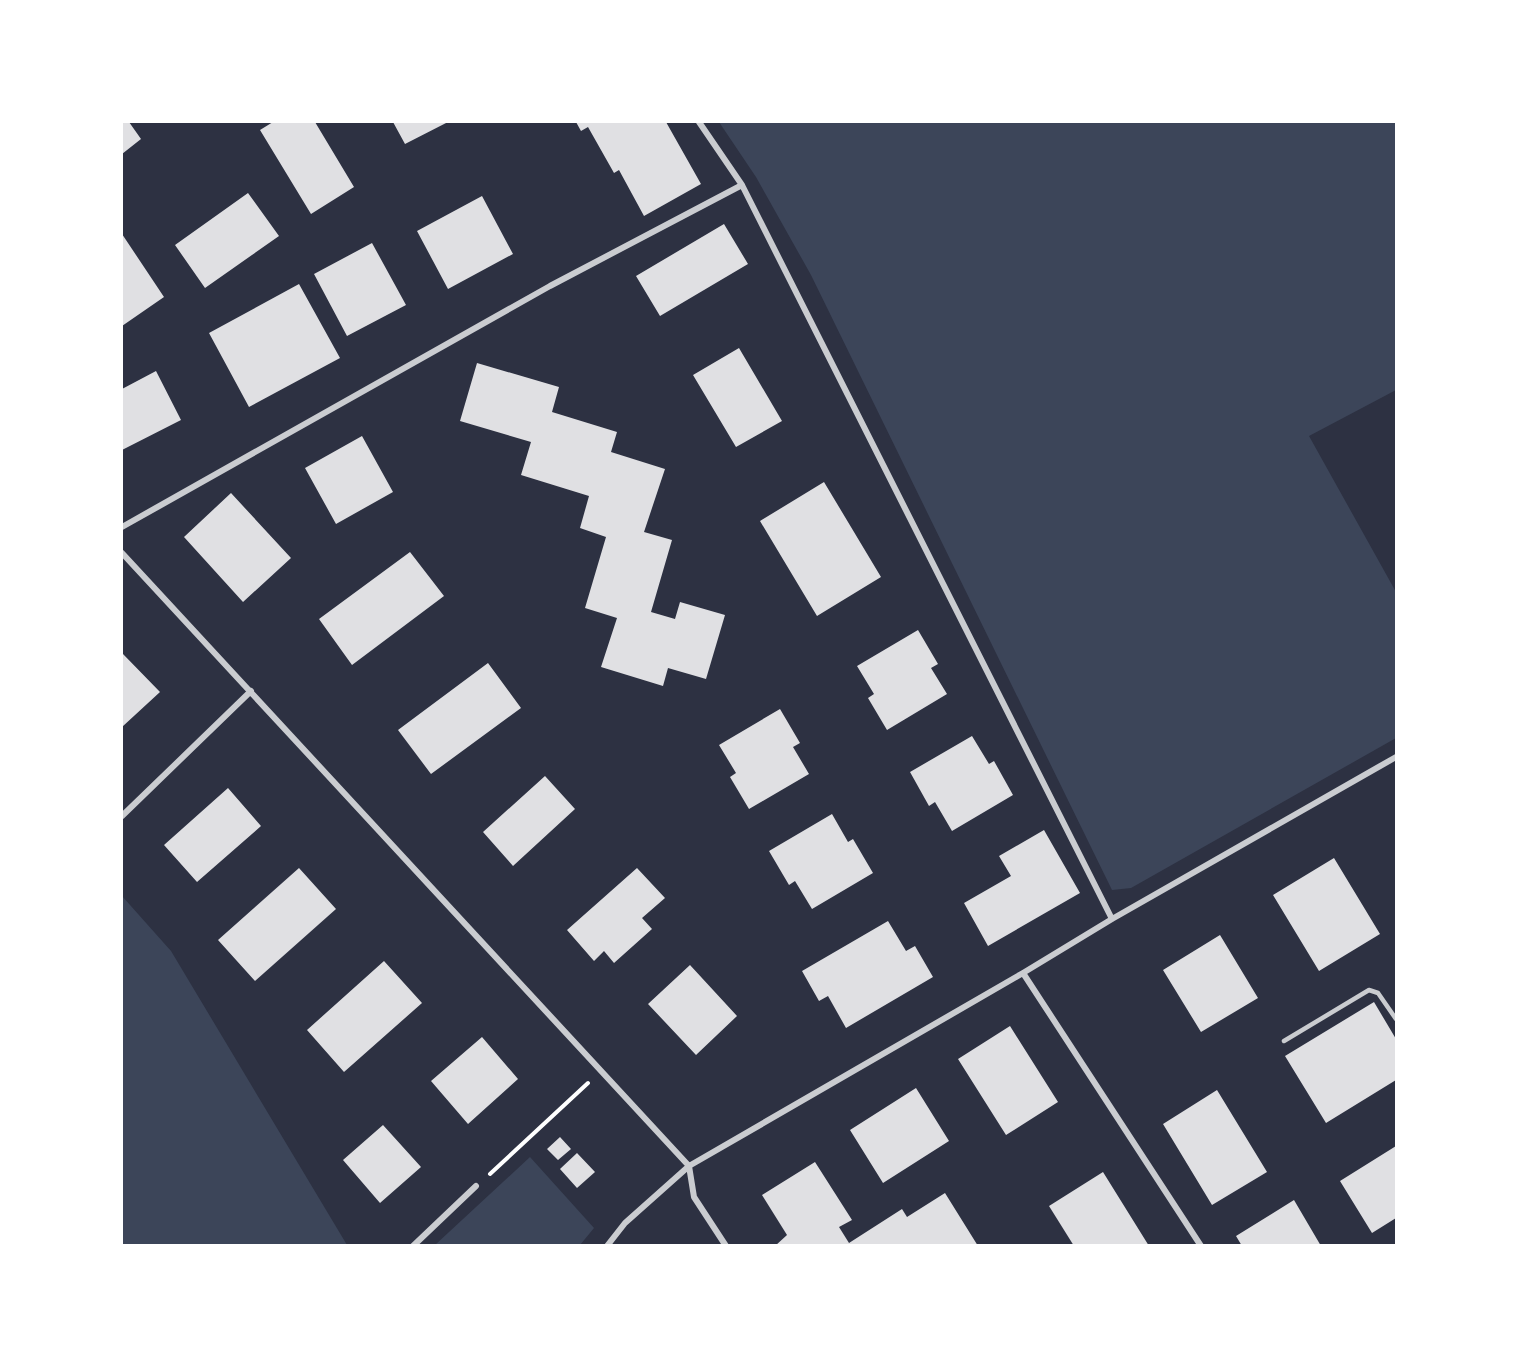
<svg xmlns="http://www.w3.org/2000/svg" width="1518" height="1367" viewBox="0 0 1518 1367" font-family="'Playfair Display',serif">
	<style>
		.green { fill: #3c4559 }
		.building { fill: #e0e0e3 }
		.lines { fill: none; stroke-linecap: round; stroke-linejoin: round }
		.path { stroke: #fff; stroke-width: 4 }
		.service { stroke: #caccd0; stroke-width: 4.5 }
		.minor { stroke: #caccd0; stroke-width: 6 }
	</style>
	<rect width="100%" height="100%" fill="#2d3142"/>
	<!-- green -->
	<path class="green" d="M719 122H1396V390L1309 436 1396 592V738L1131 888 1112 890 811 275 756 177Z
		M122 896 171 951 347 1245H122Z
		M530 1157 594 1228 580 1245H435Z"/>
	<!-- building -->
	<path class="building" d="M122 122H129L141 139 122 154Z
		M273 122H315L354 187 311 214 260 130Z
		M393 122H448L405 144Z
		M576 122H666L701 184 644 216 619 170 614 173 588 127 581 131Z
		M248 193 279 236 205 288 175 245Z
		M482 196 513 254 448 289 417 231Z
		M724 224 748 264 660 316 636 276Z
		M122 234 164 297 122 326Z
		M372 243 406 305 347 336 314 274Z
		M299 284 340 358 249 407 209 333Z
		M739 348 782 421 736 447 693 375Z
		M477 363 559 387 552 412 617 432 611 452 665 469 644 532 672 540 651 612 675 619 680 602 725 615 706 679 668 668 663 686 601 667 617 618 585 608 606 537 580 528 589 496 521 475 531 442 460 421Z
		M156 371 181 420 122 450V389Z
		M362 436 393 492 336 524 305 468Z
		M824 482 881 577 817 616 760 521Z
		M231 493 291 558 243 602 184 537Z
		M410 552 444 596 352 665 319 619Z
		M918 630 938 664 931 668 947 694 887 730 868 698 874 694 857 666Z
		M123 654 160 692 122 727V656Z
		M488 663 521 708 431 774 398 730Z
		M780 709 800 743 793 747 809 774 749 809 730 777 736 773 719 745Z
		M972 736 989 764 994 761 1013 795 952 831 935 802 929 806 910 772Z
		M545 776 575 809 513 866 483 832Z
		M228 788 261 826 197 882 164 845Z
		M832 814 848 842 853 839 873 873 812 909 795 881 789 885 769 851Z
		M1044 830 1080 893 988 946 964 903 1011 876 999 856Z
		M1334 858 1380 934 1319 971 1273 895Z
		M299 868 336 909 255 981 218 940Z
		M637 868 665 898 642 918 652 929 614 963 604 951 594 961 567 930Z
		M888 921 906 951 915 946 933 977 846 1028 828 996 819 1001 802 971Z
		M1220 935 1258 998 1201 1032 1163 970Z
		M384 961 422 1003 344 1072 307 1030Z
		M690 965 737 1016 696 1055 648 1004Z
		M1374 1002 1396 1039V1080L1326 1123 1285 1056Z
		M1010 1026 1058 1102 1006 1135 958 1059Z
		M482 1037 518 1079 468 1124 431 1081Z
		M916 1088 949 1141 883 1183 850 1130Z
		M1217 1090 1267 1172 1212 1205 1163 1124Z
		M383 1125 421 1167 380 1203 343 1160Z
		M560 1137 571 1149 558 1160 547 1149Z
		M1396 1146V1218L1372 1233 1340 1181Z
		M577 1153 595 1172 577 1188 560 1169Z
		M815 1162 852 1220 839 1227 849 1243 902 1209 907 1217 945 1193 978 1246H775L787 1235 762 1195Z
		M1103 1172 1149 1246H1074L1049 1206Z
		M1294 1200 1321 1246H1242L1236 1236Z"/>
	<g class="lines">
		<!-- path -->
		<path class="path" d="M490 1174 588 1083"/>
		<!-- service -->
		<path class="service" d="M1284 1041 1369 990 1378 993 1396 1019"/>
		<!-- minor -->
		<path class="minor" d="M699 122 742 185 1112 919
			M122 527 550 286 742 185
			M122 553 689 1166 694 1197 726 1246
			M122 816 251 691
			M1023 973 1201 1246
			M413 1246 476 1186
			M607 1246 625 1223 689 1166 1023 973 1112 919 1396 757"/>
	</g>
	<!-- border -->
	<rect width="1518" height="1367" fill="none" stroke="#ffffff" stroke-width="246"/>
</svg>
